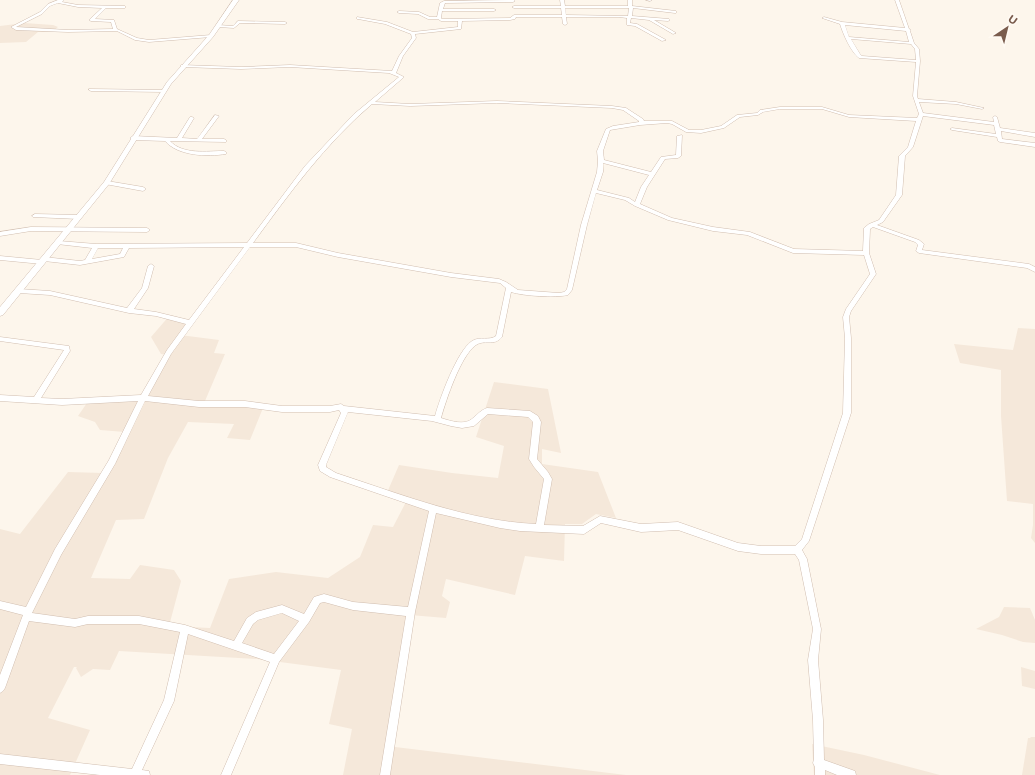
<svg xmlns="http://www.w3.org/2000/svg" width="1035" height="775" viewBox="0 0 1035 775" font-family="Montserrat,sans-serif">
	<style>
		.residential { fill: #f5e8da }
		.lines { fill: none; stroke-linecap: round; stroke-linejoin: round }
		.minor-casing { stroke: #d1beb0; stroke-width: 1 }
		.tertiary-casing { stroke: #d1beb0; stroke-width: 1 }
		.minor { fill: #fff; fill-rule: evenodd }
		.tertiary { fill: #fff; fill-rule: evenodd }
	</style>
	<rect width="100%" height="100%" fill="#fdf6ec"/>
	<!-- residential -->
	<path class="residential" d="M24 23 53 25 58 27 52 32H38L26 42 0 43V26Z
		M170 315 192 321 180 335 219 340 214 353 225 354 205 401 265 403 250 440 227 438 234 424 188 422 168 458 144 519 116 520 91 578 130 579 140 565 174 570 181 581 169 626 210 628 229 579 276 572 328 578 360 557 373 525 393 527 408 498 386 495 399 465 452 473 498 478 504 446 476 437 494 382 548 389 561 453 542 449V464L598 472 616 518 596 514 582 524H565L564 561 525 556 515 595 446 579 442 596 450 602 446 618 410 615 387 746 626 775H343L352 729 329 724 341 670 257 659 119 651 110 670 93 669 81 677 76 668 77 667H74L48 718 90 730 70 775H0V529L20 534 68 472 103 473 125 432 100 430 95 422 78 416 89 400 143 396 167 355 161 354 151 337Z
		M1018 328 1035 329V543L1031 538 1033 525V504L1007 501 1001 416V370L960 363 954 344 1013 350Z
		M1004 607 1030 608 1035 620V643L1023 642 1002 635 976 629 999 617Z
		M1021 667 1035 671V689L1022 686Z
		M1031 737H1035V775H1022L1028 738H1030Z
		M812 744 864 755 940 775H814Z"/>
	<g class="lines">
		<!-- minor casing -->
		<g class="minor-casing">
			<path id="minor" d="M58 0H64L62 2 78 5 125 6V8H106L95 19 114 20 117 29 137 38 149 40 211 35 213 36 211 37 149 42 135 40 117 31 68 32 16 30 11 27 40 12 48 4ZM58 3 78 7 102 8 89 20 91 21 111 22 113 29 68 30 16 27 42 14 50 6Z
				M514 0 515 1 513 2 445 3 443 9H494L496 10 494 11H442L441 18 442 19 510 18 514 15H562L561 8H514L512 7 514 6H561L560 0H564L565 6H628V0H632V6L676 11V13H675L633 8 632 16 669 19 670 20 668 21 654 20 676 33 673 34 649 20 631 18 630 23 637 24 666 40 662 41 635 26 627 25V18L619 17H566L567 24 565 25 563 24 562 17H516L515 19 510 20 462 21 461 29 415 34 416 38 403 56 396 73 404 77 375 102 410 104 497 101 612 106 626 108 643 119 644 121H672L689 130H701L721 126 737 115 757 113 760 110 780 107H822L849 115 917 118 919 114 913 96 916 62 859 58C851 52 843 34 840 24L822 18 824 17 842 22 905 28 895 0H899L909 29 911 30 910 31 914 43 919 49 920 61 917 96 918 99 956 102 984 108 982 109 956 104 919 102 923 113 994 122 993 117 995 116 997 117 1000 128 1035 133V137L1001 131 1002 139 1035 143V147L1000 142 998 141 997 137 952 130 950 129 952 128 996 134 994 125 923 116 913 147 905 156 902 195 883 222 877 225 919 240 924 244 922 250 1029 264 1035 267V272L1027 268 919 253 916 251 918 245 915 242 873 227 870 229 869 253 876 274 851 311 849 317 851 338V413L809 541 802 550 807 559 821 629 818 660 823 720 824 760 855 771 856 775H837L825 770V775H815V767L813 763 814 759 813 720 808 660 813 629 799 560 795 554H761L738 551 678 530 641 532 601 523 584 534 520 531 500 528 436 513 415 612 390 775H380L406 616 353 610 324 602 320 603 309 622 279 662 231 775H221L270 662 188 634 174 701 142 770 149 771 150 775H100L0 764V754L132 769 164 700 180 632 139 624H88L75 627 29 621 5 688 3 691 0 693V675L23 615 0 609V601L26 607 55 549 109 460 138 401 62 405 0 401V395L34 397 64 350 0 341V337L69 346 70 351 41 398 62 399 141 395 167 350 186 324 156 316 129 313 50 295 19 293 16 291 19 289 50 291 127 308 142 288 148 266 151 264 154 266 148 288 134 309 156 312 189 320 244 247 129 248 124 257 80 265 44 261V263L42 264 0 260V256L42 260V258L44 257 80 261 85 260 92 248 57 244 56 243 59 241 96 244 247 243 305 166 354 114 399 77 389 73 290 67 241 69 183 67 181 66V65L241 67 290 65 392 71 399 56 412 38 411 34 385 24 358 19H357V17L387 22 413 32 458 27V21H441L438 19H428L418 14 399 13 397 12 399 11 419 12 430 17H437L440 3 444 1ZM565 8H629L628 16 566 15ZM845 25 906 31 909 42 849 37ZM851 39 911 44 915 49 916 60 862 56 860 54ZM497 103 612 108 623 110 639 121V122L613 126 606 129 597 151 598 161 597 172 581 225 567 289 564 292 559 293 518 290 506 282 499 279 451 273 338 253 296 243H253C289 194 325 144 372 104L410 106ZM780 109H822L849 117 916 121 908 147 899 156 896 195 879 220 869 224 864 228 863 251 794 249 750 232 713 227 672 218 640 204 647 187 665 159 678 158 681 156 682 135 677 136 676 155 661 157 651 172 604 160 603 151 610 130 640 125 667 123 672 124 686 132 701 133 724 128 740 117 758 115 763 112ZM603 163 649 175 641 187 635 202 629 198 597 190 603 172ZM596 193 625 200 635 206 668 220 713 231 747 235 793 253 864 255 870 274 846 309 843 317 845 338 843 413 802 539 795 546H761L738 543 678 522 641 524 600 516 583 526 544 525 552 479 548 472 537 459 541 422 538 416 530 411 487 408C481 410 478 414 473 418 465 426 451 421 441 418 446 400 461 355 476 345 484 339 494 347 502 337L511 292C523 296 556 298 568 295L572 290 587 225ZM250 247H296L338 257 451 277 500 283 506 288 496 336C489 341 480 336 472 341 457 351 440 398 435 416L344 406 341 404 330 406H282L245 401H199L148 396 171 354ZM98 248H123L120 254 92 259ZM145 401 199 407H245L282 412H330L339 410 341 413 318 465 320 471 330 477 429 511 408 607 353 602 324 594 314 597 304 614 282 605 256 612 247 618 234 641 185 625 139 616H88L75 619 32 613 61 555 115 464ZM348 412 432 421 451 426 462 428 474 426 488 414 528 417 533 422 529 459 534 467 544 479 536 524C468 521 400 494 336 473L326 467V465ZM282 613 299 621 274 654 242 643 253 624 258 620Z
				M646 0H652L650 1Z
				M238 21 285 22 287 23 285 24 240 23 234 28 218 27 216 26 218 25 233 26Z
				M89 89 164 90 166 91 164 92 91 91 89 90Z
				M215 115 219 116 202 139H224L226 140V142L170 141C183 155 207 151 224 151L226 152V154C207 157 178 156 165 141L133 140 130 138 133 136 177 138 190 117H192L194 118 182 138 197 139Z
				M107 181 143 187 146 189 143 191 105 184 104 183Z
				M35 214 79 215 82 217 79 219 33 217 32 216Z
				M31 227 147 228 150 230 147 232 31 231 0 236V232Z"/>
		</g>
		<!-- tertiary casing -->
		<g class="tertiary-casing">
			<path id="tertiary" d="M233 0H239L213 37 171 84 109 184 3 315 0 316V307L104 182 167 82 209 35Z"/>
		</g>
		<!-- minor -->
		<use href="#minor" class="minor"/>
		<!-- tertiary -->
		<use href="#tertiary" class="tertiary"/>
	</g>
	<!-- north arrow -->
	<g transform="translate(1007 28) rotate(35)" stroke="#fffaf3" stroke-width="3" paint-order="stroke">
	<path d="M0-3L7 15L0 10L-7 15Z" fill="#7a5c4d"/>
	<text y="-6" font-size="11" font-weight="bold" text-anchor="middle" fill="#7a5c4d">U</text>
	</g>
</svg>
